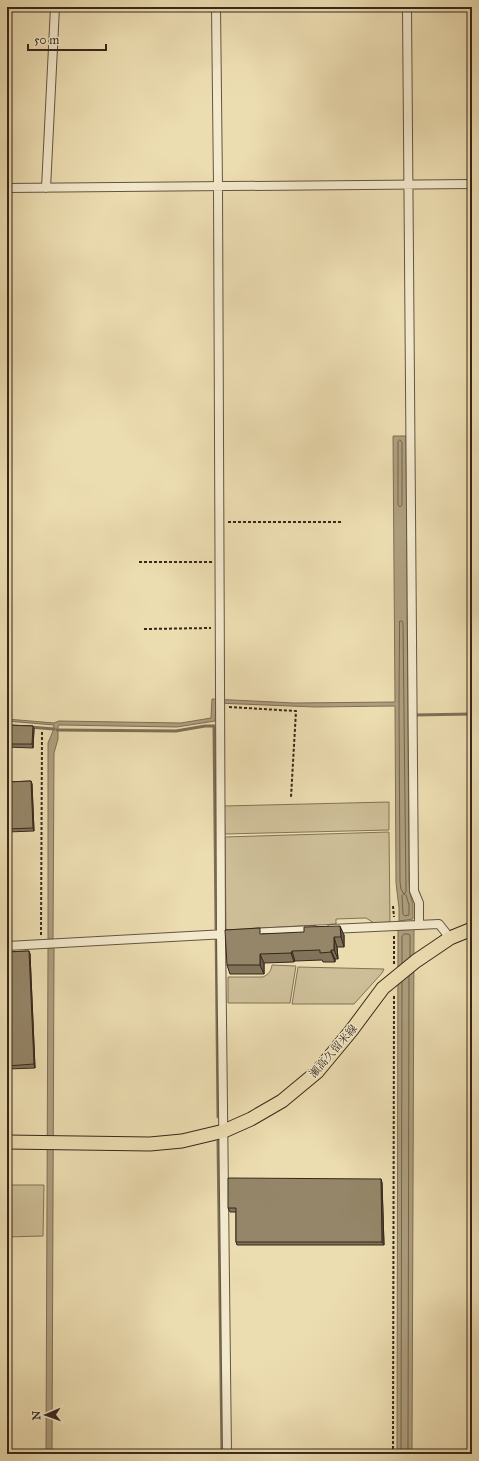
<svg xmlns="http://www.w3.org/2000/svg" width="479" height="1461" viewBox="0 0 479 1461" font-family="'IM FELL Great Primer','Noto Serif JP',serif">
	<style>
		.green { fill: #cdbe97; stroke: #827358 }
		.water { fill: #ae9f7e; stroke: #7e6f56 }
		.lines { fill: none; stroke-linecap: round; stroke-linejoin: round }
		.shore { stroke: #72644c; stroke-width: 1 }
		.stream { stroke: #7e6f56; stroke-width: 3 }
		.minor-casing { stroke: #645540; stroke-width: 10 }
		.primary-casing { stroke: #36281a; stroke-width: 15 }
		.path { stroke: #36281a; stroke-width: 2; stroke-dasharray: 3 2; stroke-linecap: butt }
		.minor { stroke: #f3e9cc; stroke-width: 8 }
		.primary { stroke: #ecddb1; stroke-width: 13 }
		.wall { fill: #80735a; stroke: #36281a }
		.shaded-wall { fill: #685e4a; stroke: #36281a }
		.building { fill: #958669; stroke: #36281a }
		.labels { text-anchor: middle; stroke-width: 3; stroke-linejoin: round; paint-order: stroke }
		.street-label { font-size: 11px; fill: #36281a; stroke: #f3e9cc }
	</style>
	<rect width="100%" height="100%" fill="#ecddb1"/>
	<filter id="stains"><feTurbulence type="fractalNoise" baseFrequency=".005" numOctaves="4"/><feColorMatrix values="0 0 0 0 .2 0 0 0 0 .09 0 0 0 0 .02 0 0 0 .5 -.17"/></filter>
	<radialGradient id="worn" r=".72"><stop offset=".6" stop-color="#630" stop-opacity="0"/><stop offset="1" stop-color="#630" stop-opacity=".3"/></radialGradient>
	<!-- green -->
	<path class="green" d="M389 802V830L225 834 224 806Z
		M389 832 390 922 374 923 366 918 336 919V924L226 930 225 837Z
		M272 965 296 966 290 1003H228V977H263C269 974 271 971 272 965Z
		M298 967 384 969 382 973 354 1004H292Z
		M7 1185H44L43 1236 7 1237Z"/>
	<!-- water -->
	<path class="water" d="M393 436H406L409 882 410 894 413 904V919L399 921V908L396 883 395 706 315 707 216 703 215 721 177 727 59 725 58 727V739L54 753 53 939H48V743L53 731 54 725 7 721V719L54 723 59 721 181 723 211 718 212 699 294 703 395 702Z
		M414 929 412 1454H397L398 930Z
		M48 948H54L52 1454H46Z"/>
	<g class="lines">
		<!-- shore -->
		<path class="shore" d="M400 440 402 442V505L400 507 398 505V442Z
			M400 621H402L403 623 406 892 404 894 401 889 400 882 399 704Z
			M404 894 406 895 409 905V915L405 916 403 914 402 896Z
			M402 963V936L404 934H408L410 935V957
			M401 1454 402 982
			M408 1454 409 976"/>
		<!-- stream -->
		<path class="stream" d="M414 715 472 714
			M29 727 54 729
			M57 730 176 731 205 726H214L218 1117
			M218 1141 222 1454"/>
		<!-- minor casing -->
		<g class="minor-casing">
			<path id="minor" d="M216 7 218 186 221 935 227 1454
				M407 7 414 891 419 903V925
				M7 188 472 184
				M46 188 55 7
				M331 929 439 924 450 938
				M251 933 314 930
				M7 946 226 934"/>
		</g>
		<!-- primary casing -->
		<g class="primary-casing">
			<path id="primary" d="M7 1142 150 1144 182 1141 224 1131 251 1119 282 1101 317 1072 351 1031 383 988 416 961 450 938 472 929"/>
		</g>
		<!-- path -->
		<path class="path" d="M228 522H342
			M139 562H212
			M144 629 211 628
			M229 707 296 711 291 797
			M393 906 394 917
			M41 935 42 731
			M394 936V965
			M393 1454 394 994"/>
		<!-- minor -->
		<use href="#minor" class="minor"/>
		<!-- primary -->
		<use href="#primary" class="primary"/>
	</g>
	<!-- wall -->
	<path class="wall" d="M7 725 33 726 34 729 33 748 7 747Z
		M31 781 32 784 34 831 7 832V782Z
		M262 934 344 935V947H337L338 959H335V962H323L322 960 295 961 294 962 264 963V974H230L227 965Z
		M29 951 30 954 35 1068 7 1069V952Z
		M381 1179 382 1183 384 1245H237L236 1242V1212H230L228 1208Z"/>
	<!-- shaded-wall -->
	<path class="shaded-wall" d="M33 726 34 729 33 748 32 744Z
		M31 781 32 784 34 831 33 828Z
		M340 926 344 935V947L341 937Z
		M334 937 337 947 338 959 334 950Z
		M331 950 335 959V962L331 952Z
		M29 951 30 954 35 1068 34 1064Z
		M292 951 295 961 294 962 291 953Z
		M260 954 264 963V974L260 965Z
		M381 1179 382 1183 384 1245 382 1242Z"/>
	<!-- building -->
	<path class="building" d="M7 725 33 726 32 744H7Z
		M31 781 33 828 7 829V782Z
		M340 926 341 937H334V950H331V952L320 953V950L292 951 291 953 260 954V965H227L225 930 260 928V934L304 932V927Z
		M29 951 34 1064 7 1066V952Z
		M228 1178 381 1179 382 1242H236V1208H228Z"/>
	<g class="labels">
		<!-- street labels -->
		<g class="street-label">
			<text transform="translate(333 1051) rotate(-49)" y="4">瀬高久留米線</text>
		</g>
	</g>
	<!-- margin -->
	<rect width="479" height="1461" fill="none" stroke="#ecddb1" stroke-width="24"/>
	<rect x="8" y="8" width="463" height="1445" fill="none" stroke="#36281a" stroke-width="2"/>
	<rect x="12" y="12" width="455" height="1437" fill="none" stroke="#36281a"/>
	<!-- north arrow -->
	<g transform="translate(46 1415) rotate(268)" stroke="#f3e9cc" stroke-width="3" paint-order="stroke">
	<path d="M0-3L7 15L0 10L-7 15Z" fill="#36281a"/>
	<text y="-6" font-size="11" font-weight="bold" text-anchor="middle" fill="#36281a">N</text>
	</g>
	<!-- scale -->
	<path d="M28 44v6h78v-6" fill="none" stroke="#36281a" stroke-width="2"/>
	<text x="34" y="44" font-size="12" fill="#36281a" stroke="#f3e9cc" stroke-width="3" paint-order="stroke">50 m</text>
	<rect width="100%" height="100%" filter="url(#stains)"/>
	<rect width="100%" height="100%" fill="url(#worn)"/>
</svg>
